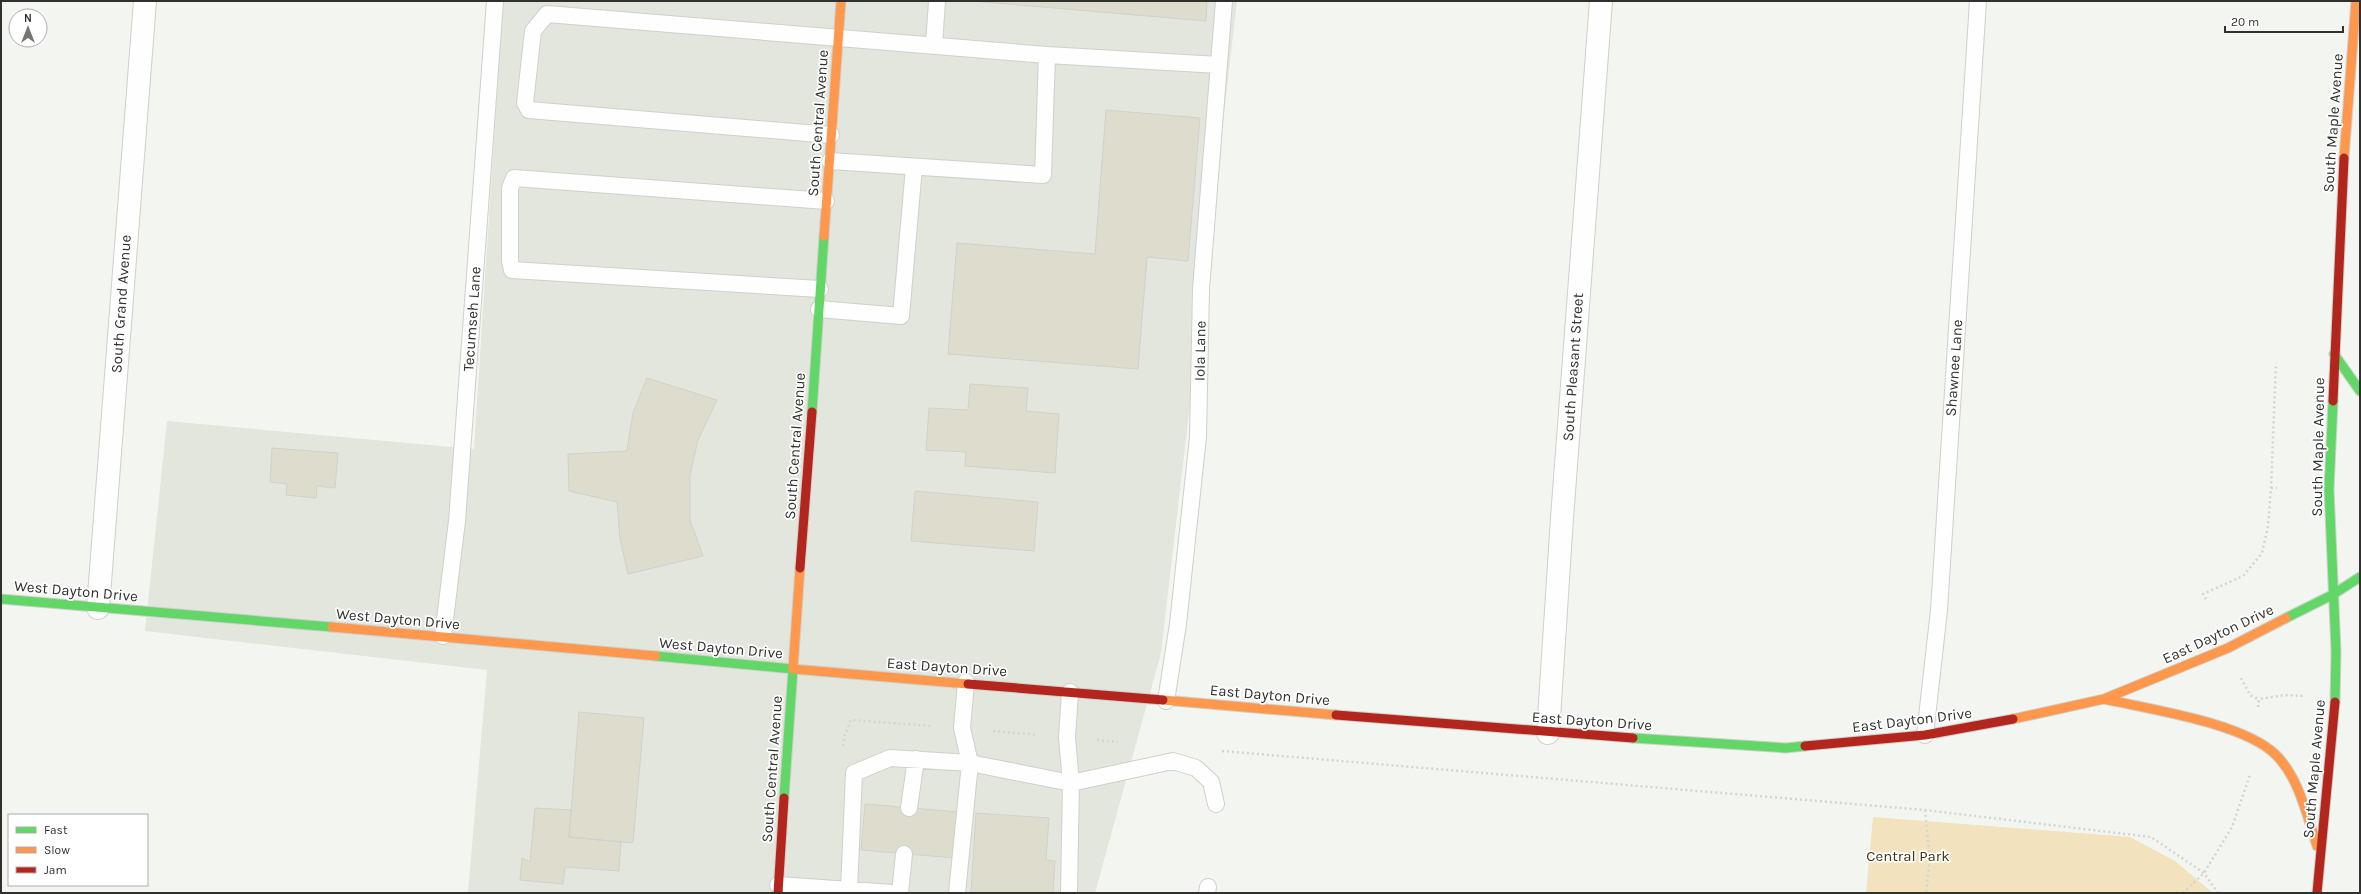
<svg xmlns="http://www.w3.org/2000/svg" width="2361" height="894" viewBox="0 0 2361 894" font-family="Karla,sans-serif">
	<style>
		.built { fill: #e3e6dc }
		.green { fill: #f2e2be }
		.building { fill: #deddcd; stroke: #d1d1cd }
		.lines { fill: none; stroke-linecap: round; stroke-linejoin: round }
		.lane-casing { stroke: #ced0cc; stroke-width: 18 }
		.street-casing { stroke: #ced0cc; stroke-width: 24 }
		.fast-casing { stroke: #ced0cc; stroke-width: 11 }
		.slow-casing { stroke: #ced0cc; stroke-width: 11 }
		.jam-casing { stroke: #ced0cc; stroke-width: 11 }
		.path { stroke: #d4d5d3; stroke-width: 2.5; stroke-dasharray: 2 3; stroke-linecap: butt }
		.lane { stroke: #fdfefd; stroke-width: 16 }
		.street { stroke: #fdfefd; stroke-width: 22 }
		.fast { stroke: #63d668; stroke-width: 9 }
		.slow { stroke: #ff974d; stroke-width: 9 }
		.jam { stroke: #b3261e; stroke-width: 9 }
		.labels { text-anchor: middle; stroke-width: 3.5; stroke-linejoin: round; paint-order: stroke }
		.street-label { font-size: 15px; fill: #30312e; stroke: #fff }
		.park-label { font-size: 15px; fill: #403113; stroke: #fff }
	</style>
	<rect width="100%" height="100%" fill="#f3f5f0"/>
	<!-- built -->
	<path class="built" d="M503 1H1237L1161 653 1095 893H468L487 670 145 631 167 421 474 449Z"/>
	<!-- green -->
	<path class="green" d="M1873 817 2130 837 2175 861 2213 893H1866Z"/>
	<!-- building -->
	<path class="building" d="M972 1H1207L1206 21Z
		M1106 110 1200 118 1188 261 1147 257 1138 369 948 354 957 243 1095 254Z
		M647 378 717 400 698 440 690 475V520L703 556 628 574 620 539 617 502 569 491 568 454 627 451 633 413Z
		M970 384 1028 388 1026 411 1059 414 1055 473 965 466 966 452 926 450 929 408 968 410Z
		M272 448 338 453 335 488 317 486 316 498 286 495 287 484 270 482Z
		M915 491 1038 502 1034 551 911 541Z
		M579 712 644 718 633 843 569 837Z
		M865 804 959 812 955 858 861 850Z
		M535 808 571 810 569 837 621 842 619 871 565 867 563 884 520 880 522 858 530 862Z
		M976 813 1049 818 1046 860 1055 861 1053 893H971Z"/>
	<g class="lines">
		<!-- lane casing -->
		<g class="lane-casing">
			<path id="lane" d="M934 45 937 1
				M1047 55 1219 65
				M830 161 1043 175 1047 55 547 14 533 31 525 103 529 110 831 135
				M820 289 512 270 510 261V188L514 178 826 201
				M819 309 901 316 914 167
				M443 636 457 521 495 1
				M1166 701 1178 624 1198 437 1201 289 1224 1
				M1925 735 1939 610 1978 1
				M909 808 916 759
				M778 885 893 893
				M849 890 854 773 890 758 970 763 1071 783 1173 761 1196 768 1211 782 1216 804
				M900 893 904 854
				M957 893 970 763 962 728 966 682
				M1069 893 1071 783 1067 737 1070 692
				M1207 893 1208 887"/>
		</g>
		<!-- street casing -->
		<g class="street-casing">
			<path id="street" d="M98 608 145 1
				M1548 733 1562 518 1601 1"/>
		</g>
		<!-- fast casing -->
		<g class="fast-casing">
			<path id="fast" d="M2334 354 2360 391
				M2333 401 2329 489 2336 651 2335 702
				M812 412 824 236
				M1 599 332 627
				M2286 618 2332 595 2360 577
				M656 656 793 669 784 798
				M1633 738 1786 748 1805 746"/>
		</g>
		<!-- slow casing -->
		<g class="slow-casing">
			<path id="slow" d="M2344 158 2356 1
				M824 236 841 1
				M800 568 793 669 968 684
				M332 627 656 656
				M2104 699C2149 709 2244 723 2276 755 2299 778 2307 816 2317 846
				M1163 700 1336 715
				M2013 719 2104 699 2228 648 2286 618"/>
		</g>
		<!-- jam casing -->
		<g class="jam-casing">
			<path id="jam" d="M2333 401 2344 158
				M800 568 812 412
				M968 684 1163 700
				M1336 715 1633 738
				M1805 746 1925 735 2013 719
				M778 893 784 798
				M2317 893 2335 702"/>
		</g>
		<!-- path -->
		<path class="path" d="M2271 488H2277
			M2206 599 2203 594 2243 576 2262 553 2268 526 2271 488 2276 363
			M2241 678 2250 695 2258 699
			M2258 707 2259 699 2285 695 2304 696
			M993 731 1038 735
			M1097 740 1118 742
			M843 746 844 737 851 720 932 726
			M1222 751 1925 810 2151 837 2204 873 2218 893
			M1925 810 1930 859 1926 893
			M2183 893 2204 873 2232 827 2250 775"/>
		<!-- lane -->
		<use href="#lane" class="lane"/>
		<!-- street -->
		<use href="#street" class="street"/>
		<!-- fast -->
		<use href="#fast" class="fast"/>
		<!-- slow -->
		<use href="#slow" class="slow"/>
		<!-- jam -->
		<use href="#jam" class="jam"/>
	</g>
	<g class="labels">
		<!-- street labels -->
		<g class="street-label">
			<text transform="translate(818 123) rotate(-86)" y="5">South Central Avenue</text>
			<text transform="translate(2333 123) rotate(-86)" y="5">South Maple Avenue</text>
			<text transform="translate(121 304) rotate(-86)" y="5">South Grand Avenue</text>
			<text transform="translate(472 319) rotate(-86)" y="5">Tecumseh Lane</text>
			<text transform="translate(1200 351) rotate(-89)" y="5">Iola Lane</text>
			<text transform="translate(1573 367) rotate(-86)" y="5">South Pleasant Street</text>
			<text transform="translate(1954 368) rotate(-86)" y="5">Shawnee Lane</text>
			<text transform="translate(795 446) rotate(-86)" y="5">South Central Avenue</text>
			<text transform="translate(2318 447) rotate(-89)" y="5">South Maple Avenue</text>
			<text transform="translate(76 591) rotate(5)" y="5">West Dayton Drive</text>
			<text transform="translate(398 619) rotate(5)" y="5">West Dayton Drive</text>
			<text transform="translate(2218 634) rotate(-25)" y="5">East Dayton Drive</text>
			<text transform="translate(721 648) rotate(5)" y="5">West Dayton Drive</text>
			<text transform="translate(947 667) rotate(4)" y="5">East Dayton Drive</text>
			<text transform="translate(1270 695) rotate(5)" y="5">East Dayton Drive</text>
			<text transform="translate(1912 720) rotate(-7)" y="5">East Dayton Drive</text>
			<text transform="translate(1592 721) rotate(4)" y="5">East Dayton Drive</text>
			<text transform="translate(772 769) rotate(-86)" y="5">South Central Avenue</text>
			<text transform="translate(2314 769) rotate(-85)" y="5">South Maple Avenue</text>
		</g>
		<!-- park labels -->
		<g class="park-label">
			<text x="1908" y="861">Central Park</text>
		</g>
	</g>
	<!-- border -->
	<rect width="2361" height="894" fill="none" stroke="#30312e" stroke-width="4"/>
	<!-- legend -->
	<rect x="8" y="814" width="140" height="72" fill="#ffffff" stroke="#acadab"/>
	<rect x="16" y="827" width="20" height="6" fill="#63d668" stroke="#acadab"/>
	<text x="44" y="834" font-size="12" fill="#30312e">Fast</text>
	<rect x="16" y="847" width="20" height="6" fill="#ff974d" stroke="#acadab"/>
	<text x="44" y="854" font-size="12" fill="#30312e">Slow</text>
	<rect x="16" y="867" width="20" height="6" fill="#b3261e" stroke="#acadab"/>
	<text x="44" y="874" font-size="12" fill="#30312e">Jam</text>
	<!-- north arrow -->
	<g transform="translate(28 28)"><circle r="19" fill="#ffffff" stroke="#acadab"/>
	<path d="M0-3L7 15L0 10L-7 15Z" fill="#747672"/>
	<text y="-6" font-size="11" font-weight="bold" text-anchor="middle" fill="#30312e">N</text>
	</g>
	<!-- scale -->
	<path d="M2225 26v6h118v-6" fill="none" stroke="#30312e" stroke-width="2"/>
	<text x="2231" y="26" font-size="12" fill="#30312e" stroke="#ffffff" stroke-width="3" paint-order="stroke">20 m</text>
</svg>
